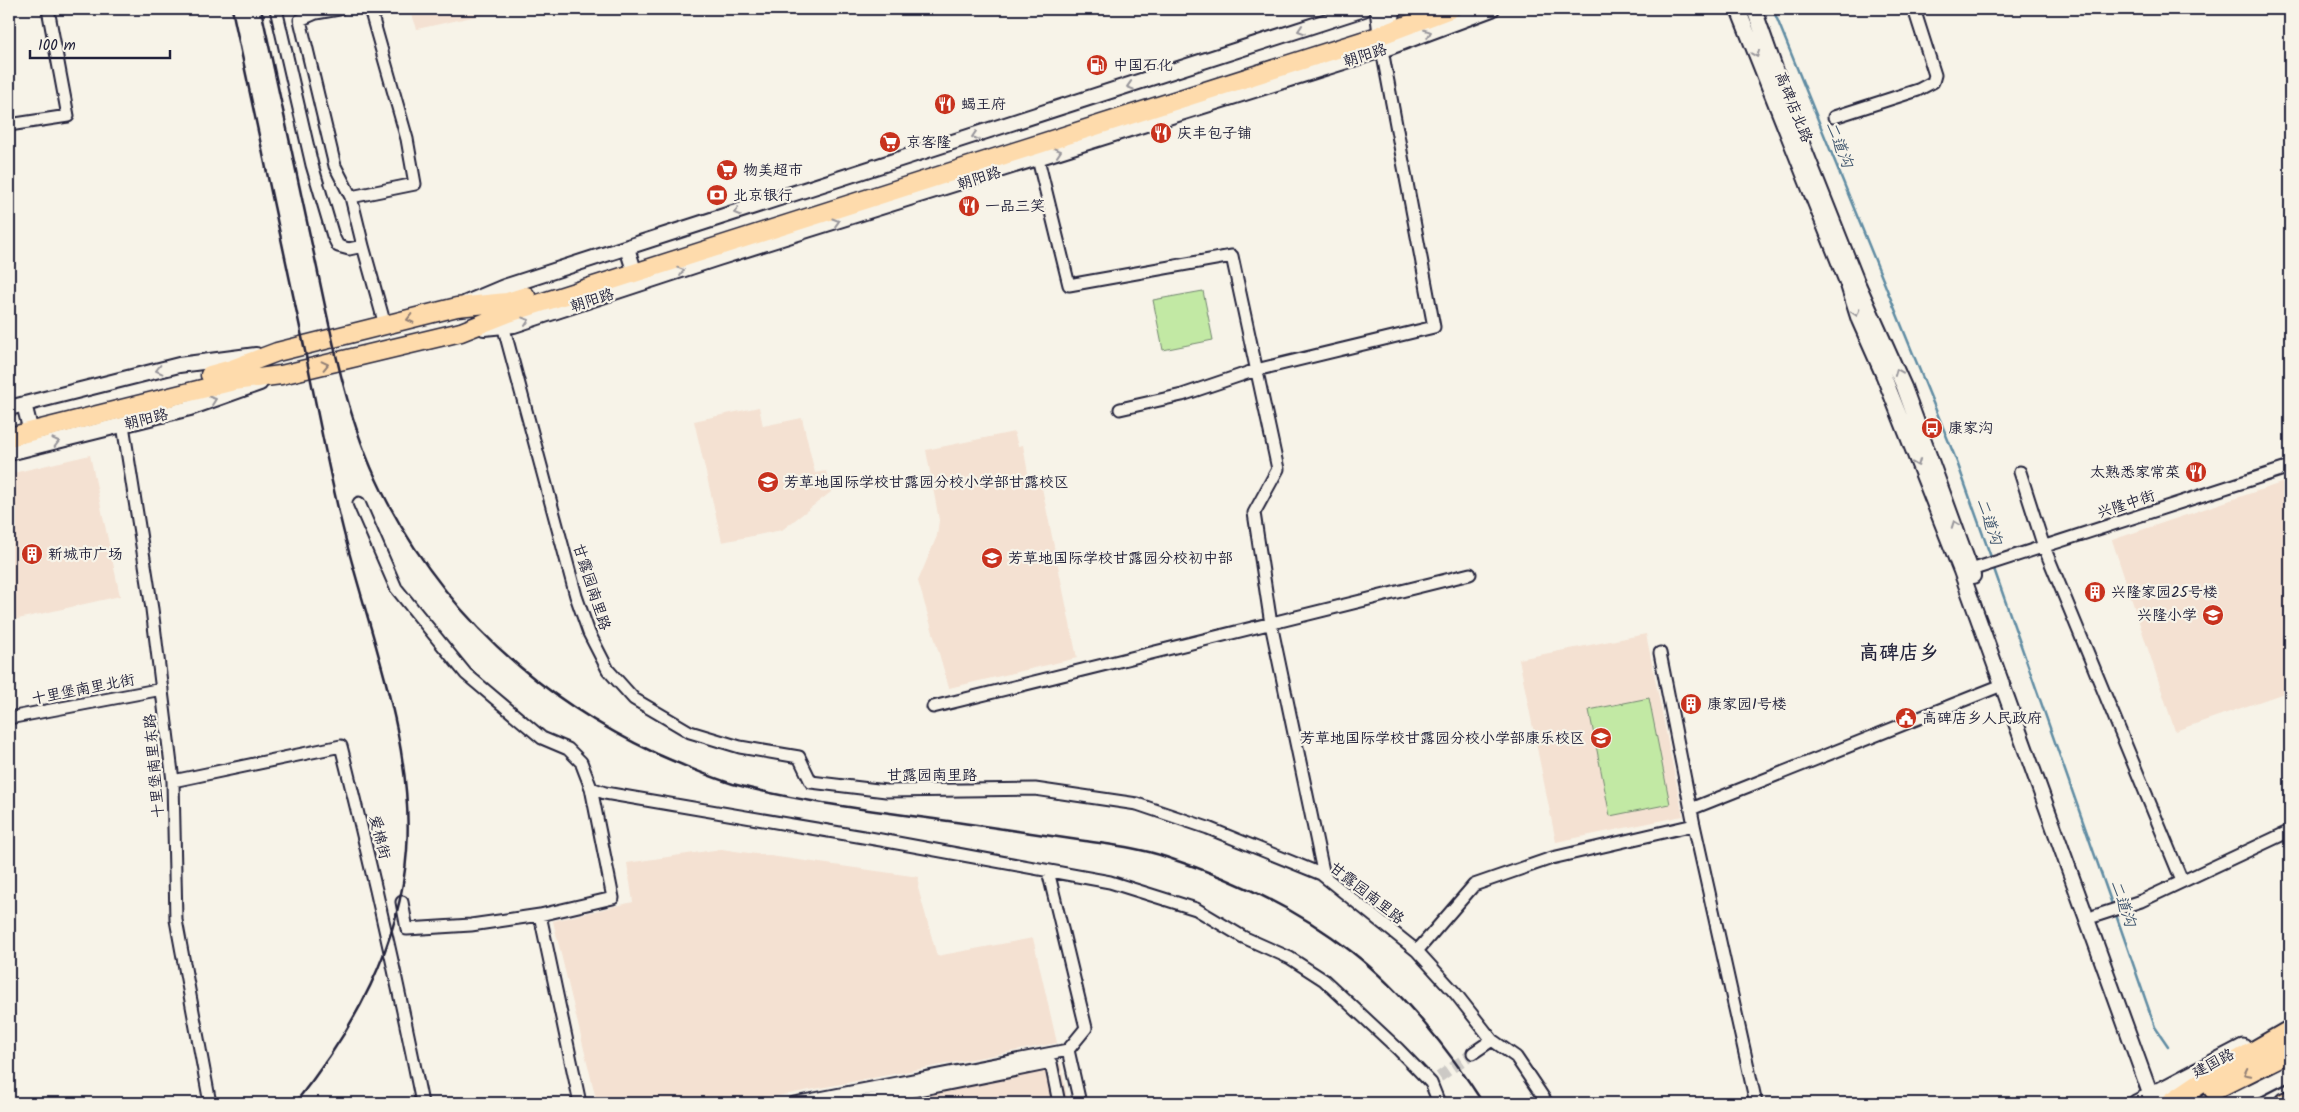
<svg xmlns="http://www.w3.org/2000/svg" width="2299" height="1112" viewBox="0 0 2299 1112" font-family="Kalam,'LXGW WenKai TC',sans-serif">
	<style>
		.built { fill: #f4e1d2 }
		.green { fill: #c2e9a4; stroke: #728670 }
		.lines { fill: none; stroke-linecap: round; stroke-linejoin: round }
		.stream { stroke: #608ca3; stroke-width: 2.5 }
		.minor-tunnel { stroke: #ccc9c5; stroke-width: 11; stroke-dasharray: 11 5.5; stroke-linecap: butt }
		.minor-casing { stroke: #22223b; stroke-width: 15 }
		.tertiary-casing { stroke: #22223b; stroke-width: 18 }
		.secondary-casing { stroke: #22223b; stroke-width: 19 }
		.trunk-casing { stroke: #22223b; stroke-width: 21 }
		.motorway-casing { stroke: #22223b; stroke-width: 24 }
		.minor { stroke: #f7f3e8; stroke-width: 11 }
		.tertiary { stroke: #f7f3e8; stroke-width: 14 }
		.secondary { stroke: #f7f3e8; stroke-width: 15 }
		.trunk { stroke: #fedbac; stroke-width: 18 }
		.motorway { stroke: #fedbac; stroke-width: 20 }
		.rail { stroke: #22223b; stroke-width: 2.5 }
		.oneway { stroke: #97959a }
		.oneway2 { stroke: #907e74 }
		.labels { text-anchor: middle; stroke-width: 4.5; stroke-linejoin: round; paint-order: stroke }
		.street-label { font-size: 15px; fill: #22223b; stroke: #f7f3e8 }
		.poi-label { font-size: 15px; fill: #22223b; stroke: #f7f3e8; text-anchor: start }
		.water-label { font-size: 16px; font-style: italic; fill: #41576f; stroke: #f7f3e8 }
		.district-label { font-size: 20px; font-weight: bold; fill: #22223b; stroke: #f7f3e8 }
	</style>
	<rect width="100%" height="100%" fill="#f7f3e8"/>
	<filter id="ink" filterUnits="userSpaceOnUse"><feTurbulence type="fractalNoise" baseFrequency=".02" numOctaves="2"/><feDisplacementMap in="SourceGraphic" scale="10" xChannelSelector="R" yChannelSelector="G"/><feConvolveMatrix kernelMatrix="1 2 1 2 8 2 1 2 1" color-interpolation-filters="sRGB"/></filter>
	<g filter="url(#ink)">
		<!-- built -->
		<path class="built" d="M410 9H509L417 29Z
			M759 407 763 426 802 418 815 473 826 471 831 492 782 530 722 542 694 421Z
			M1014 432 1018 446 1023 445 1030 485 1041 483 1077 658 949 688 918 581 937 536 939 520 926 450Z
			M90 455 120 596 9 621V474Z
			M2290 480V691L2175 731 2112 540Z
			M1646 634 1683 816 1556 842 1519 659Z
			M721 849 919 877 918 888 937 956 1033 938 1057 1043 741 1103H597L553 921 633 902 627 863Z
			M1061 1064 1068 1103H863Z"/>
		<!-- green -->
		<path class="green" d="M1203 291 1213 340 1163 350 1153 300Z
			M1649 698 1670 804 1610 816 1589 710Z"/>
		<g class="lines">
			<!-- stream -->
			<path class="stream" d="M1773 9 1957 462 1992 560
				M1993 566 2113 907
				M2115 912 2155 1027 2168 1046"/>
			<!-- minor-tunnel -->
			<path class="minor-tunnel" d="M1439 1077 1473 1053"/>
			<!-- minor casing -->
			<g class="minor-casing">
				<path id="minor" d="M276 9 312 165 333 236 338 246 349 249 363 246 385 325
					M339 9 316 13 300 20 335 166 351 197
					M1834 117 1918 90 1933 82 1935 75 1914 9
					M9 125 68 116 48 9
					M1038 159 1069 285 1232 256 1278 469 1254 513 1271 624 1324 876
					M363 246 351 197 415 184 407 139 370 9
					M503 325 576 596 589 633 608 670 634 699 690 732 740 747 799 757 811 782 886 791 1035 789 1137 804 1208 828 1321 874 1417 951 1456 994 1492 1040 1516 1057 1547 1103
					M1120 409 1182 395 1256 370 1434 327 1382 50
					M123 425 152 609 173 781 176 920 210 1103
					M2020 472 2044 547 2182 881
					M359 503 396 588 466 674 542 738 568 749 581 762 591 788 613 898 540 915 471 925 407 929 402 902
					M1971 570 2290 467
					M1660 653 1694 825 1756 1103
					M933 707 1470 574
					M9 718 162 689
					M173 781 341 746C371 864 398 983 422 1103
					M591 788 605 793 881 840 1110 882 1196 909 1243 937 1290 958 1324 980 1398 1049 1431 1083 1439 1103
					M1691 809 2002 685
					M1048 871 1086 1028 1068 1050 1080 1103
					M540 915 580 1103
					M2095 916 2141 901 2290 831
					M1417 951 1474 885 1552 858 1694 825
					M1473 1053 1492 1040
					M794 1103 1068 1050
					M854 1103 1051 1063 1059 1103"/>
			</g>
			<!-- tertiary casing -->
			<g class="tertiary-casing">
				<path id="tertiary" d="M1738 9 1848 285 1859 320 1883 374 1961 571 2151 1096
					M1754 9 1797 131 1857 282 1904 387 1973 576
					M627 248 638 283
					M466 303 504 287 1364 9
					M484 328 514 325 718 258 1382 50 1492 9
					M24 404 33 440
					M9 408 179 365 256 355
					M9 453 190 408 260 383"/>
			</g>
			<!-- secondary casing -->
			<g class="secondary-casing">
				<path id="secondary" d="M1378 9 1382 42
					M1382 50 1389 32 1393 9
					M2136 1103 2243 1047"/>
			</g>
			<!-- trunk casing -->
			<g class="trunk-casing">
				<path id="trunk" d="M210 375 232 369 277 352 457 307 507 302 526 296
					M9 437 234 381 281 375 461 332 509 313 1381 35 1450 9"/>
			</g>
			<!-- motorway casing -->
			<g class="motorway-casing">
				<path id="motorway" d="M2214 1089 2290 1051
					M2171 1103 2202 1082 2290 1031
					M2285 1103 2290 1101"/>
			</g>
			<!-- minor -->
			<use href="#minor" class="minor"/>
			<!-- tertiary -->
			<use href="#tertiary" class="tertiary"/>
			<!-- secondary -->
			<use href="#secondary" class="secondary"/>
			<!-- trunk -->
			<use href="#trunk" class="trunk"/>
			<!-- motorway -->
			<use href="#motorway" class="motorway"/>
			<!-- rail -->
			<path class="rail" d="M232 9C256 123 280 237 305 351 317 409 328 468 342 525 368 631 414 739 407 850 400 947 354 1029 295 1103
				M261 9C280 95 298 181 317 268 334 348 349 430 388 503 449 617 540 699 657 754 682 765 707 776 733 784 812 805 896 813 977 825 1013 830 1049 836 1085 841 1112 845 1140 848 1166 857 1231 878 1298 909 1352 952 1401 990 1450 1051 1483 1103
				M2249 1103 2290 1082"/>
		</g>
		<!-- one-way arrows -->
		<defs><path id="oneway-chevron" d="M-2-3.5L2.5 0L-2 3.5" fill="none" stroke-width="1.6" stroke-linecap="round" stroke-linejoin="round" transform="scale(1.25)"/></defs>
		<g class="oneway">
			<use href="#oneway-chevron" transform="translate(1301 30) rotate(162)"/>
			<use href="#oneway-chevron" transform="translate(1428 33) rotate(-21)"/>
			<use href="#oneway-chevron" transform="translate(1756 54) rotate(68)"/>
			<use href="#oneway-chevron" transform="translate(1130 86) rotate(163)"/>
			<use href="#oneway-chevron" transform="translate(975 136) rotate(162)"/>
			<use href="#oneway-chevron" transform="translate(1058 152) rotate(-18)"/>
			<use href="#oneway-chevron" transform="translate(737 212) rotate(163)"/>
			<use href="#oneway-chevron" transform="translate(836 222) rotate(-17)"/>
			<use href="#oneway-chevron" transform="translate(681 271) rotate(-19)"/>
			<use href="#oneway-chevron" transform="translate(1856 313) rotate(72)"/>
			<use href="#oneway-chevron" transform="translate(526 321) rotate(-18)"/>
			<use href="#oneway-chevron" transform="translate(159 370) rotate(166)"/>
			<use href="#oneway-chevron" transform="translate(1898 372) rotate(-112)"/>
			<use href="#oneway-chevron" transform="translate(213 400) rotate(-20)"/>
			<use href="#oneway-chevron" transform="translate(56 442) rotate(-14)"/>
			<use href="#oneway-chevron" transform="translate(1917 463) rotate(68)"/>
			<use href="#oneway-chevron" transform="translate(1955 524) rotate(-110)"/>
		</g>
		<g class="oneway2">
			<use href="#oneway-chevron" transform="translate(410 319) rotate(166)"/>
			<use href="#oneway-chevron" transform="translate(325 365) rotate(-13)"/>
			<use href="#oneway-chevron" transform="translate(2247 1073) rotate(153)"/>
		</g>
	</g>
	<!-- icons -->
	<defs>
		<g id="fuel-disc" transform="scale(1.125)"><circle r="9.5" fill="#c8321e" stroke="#f7f3e8"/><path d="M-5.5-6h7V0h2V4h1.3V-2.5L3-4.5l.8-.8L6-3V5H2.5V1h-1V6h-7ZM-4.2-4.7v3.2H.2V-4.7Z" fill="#fff"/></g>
		<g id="restaurant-disc" transform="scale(1.125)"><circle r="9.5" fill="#c8321e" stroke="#f7f3e8"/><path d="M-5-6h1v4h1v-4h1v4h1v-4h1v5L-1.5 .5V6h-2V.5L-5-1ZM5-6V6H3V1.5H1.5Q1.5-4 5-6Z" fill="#fff"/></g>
		<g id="supermarket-disc" transform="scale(1.125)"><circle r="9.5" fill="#c8321e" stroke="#f7f3e8"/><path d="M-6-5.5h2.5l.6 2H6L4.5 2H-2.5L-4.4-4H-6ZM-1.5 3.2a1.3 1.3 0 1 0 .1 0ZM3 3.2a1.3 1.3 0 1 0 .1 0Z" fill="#fff"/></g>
		<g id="bank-disc" transform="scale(1.125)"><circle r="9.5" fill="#c8321e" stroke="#f7f3e8"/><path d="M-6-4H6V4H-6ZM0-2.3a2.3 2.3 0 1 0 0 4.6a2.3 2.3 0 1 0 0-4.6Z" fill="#fff"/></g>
		<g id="bus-disc" transform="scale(1.125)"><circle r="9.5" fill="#c8321e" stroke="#f7f3e8"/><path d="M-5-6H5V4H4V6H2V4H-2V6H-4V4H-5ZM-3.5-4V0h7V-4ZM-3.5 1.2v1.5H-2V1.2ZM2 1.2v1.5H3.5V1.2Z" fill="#fff"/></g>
		<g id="school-disc" transform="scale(1.125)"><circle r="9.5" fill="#c8321e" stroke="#f7f3e8"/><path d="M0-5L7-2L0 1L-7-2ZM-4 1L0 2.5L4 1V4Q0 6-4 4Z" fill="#fff"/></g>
		<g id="building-disc" transform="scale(1.125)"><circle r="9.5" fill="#c8321e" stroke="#f7f3e8"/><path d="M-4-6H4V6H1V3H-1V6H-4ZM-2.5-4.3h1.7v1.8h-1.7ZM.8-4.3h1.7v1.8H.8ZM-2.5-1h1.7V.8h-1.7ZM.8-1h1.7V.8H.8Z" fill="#fff"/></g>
		<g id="civic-disc" transform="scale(1.125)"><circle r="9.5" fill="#c8321e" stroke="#f7f3e8"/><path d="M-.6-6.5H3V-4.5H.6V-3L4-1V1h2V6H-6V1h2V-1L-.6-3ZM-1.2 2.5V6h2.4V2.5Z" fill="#fff"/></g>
	</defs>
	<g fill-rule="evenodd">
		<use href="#fuel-disc" x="1097" y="65"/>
		<use href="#restaurant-disc" x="945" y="104"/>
		<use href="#restaurant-disc" x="1161" y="133"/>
		<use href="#supermarket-disc" x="890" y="142"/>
		<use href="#supermarket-disc" x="727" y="170"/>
		<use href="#bank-disc" x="717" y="195"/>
		<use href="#restaurant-disc" x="969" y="206"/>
		<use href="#bus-disc" x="1932" y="428"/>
		<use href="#restaurant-disc" x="2196" y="472"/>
		<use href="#school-disc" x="768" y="482"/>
		<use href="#building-disc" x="32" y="554"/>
		<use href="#school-disc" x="992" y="558"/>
		<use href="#building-disc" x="2095" y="592"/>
		<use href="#school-disc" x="2213" y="615"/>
		<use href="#building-disc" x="1691" y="704"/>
		<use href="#civic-disc" x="1906" y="718"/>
		<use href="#school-disc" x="1601" y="738"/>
	</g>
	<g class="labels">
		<!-- street labels -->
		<g class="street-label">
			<text transform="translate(1365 55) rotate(-18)" y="5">朝阳路</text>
			<text transform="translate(1794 107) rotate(68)" y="5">高碑店北路</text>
			<text transform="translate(979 178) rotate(-18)" y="5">朝阳路</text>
			<text transform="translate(592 300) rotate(-18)" y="5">朝阳路</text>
			<text transform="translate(146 419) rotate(-14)" y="5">朝阳路</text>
			<text transform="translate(2126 504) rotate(-18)" y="5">兴隆中街</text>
			<text transform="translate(592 587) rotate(72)" y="5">甘露园南里路</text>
			<text transform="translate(83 689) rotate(-11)" y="5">十里堡南里北街</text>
			<text transform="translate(154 766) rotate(-95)" y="5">十里堡南里东路</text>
			<text x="932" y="780">甘露园南里路</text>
			<text transform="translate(380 837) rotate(76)" y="5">爱棉街</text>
			<text transform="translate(1367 893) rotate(38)" y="5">甘露园南里路</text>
			<text transform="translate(2213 1063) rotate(-28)" y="5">建国路</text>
		</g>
		<!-- poi labels -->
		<g class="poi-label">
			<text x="1113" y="70">中国石化</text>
			<text x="961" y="109">蝎王府</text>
			<text x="1177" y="138">庆丰包子铺</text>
			<text x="906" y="147">京客隆</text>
			<text x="743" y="175">物美超市</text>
			<text x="733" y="200">北京银行</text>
			<text x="985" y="211">一品三笑</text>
			<text x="1948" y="433">康家沟</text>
			<text x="2180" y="477" text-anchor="end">太熟悉家常菜</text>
			<text x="784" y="487">芳草地国际学校甘露园分校小学部甘露校区</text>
			<text x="48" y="559">新城市广场</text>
			<text x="1008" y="563">芳草地国际学校甘露园分校初中部</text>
			<text x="2111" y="597">兴隆家园25号楼</text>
			<text x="2197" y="620" text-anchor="end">兴隆小学</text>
			<text x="1707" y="709">康家园1号楼</text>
			<text x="1922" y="723">高碑店乡人民政府</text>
			<text x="1585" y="743" text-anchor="end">芳草地国际学校甘露园分校小学部康乐校区</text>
		</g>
		<!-- water labels -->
		<g class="water-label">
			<text transform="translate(1840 144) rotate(68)" y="6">二道沟</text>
			<text transform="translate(1990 521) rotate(71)" y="6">二道沟</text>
			<text transform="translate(2124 903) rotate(71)" y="6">二道沟</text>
		</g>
		<!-- district labels -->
		<g class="district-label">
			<text x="1899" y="659">高碑店乡</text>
		</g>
	</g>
	<!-- margin -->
	<rect width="2299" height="1112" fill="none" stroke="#f7f3e8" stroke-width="30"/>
	<rect x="15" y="15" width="2269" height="1082" fill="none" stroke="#22223b" stroke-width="2" filter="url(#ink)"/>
	<!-- scale -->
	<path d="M30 50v8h140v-8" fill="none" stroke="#22223b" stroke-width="2.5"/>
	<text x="38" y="50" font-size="15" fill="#22223b" stroke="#f7f3e8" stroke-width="4" paint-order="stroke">100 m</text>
</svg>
